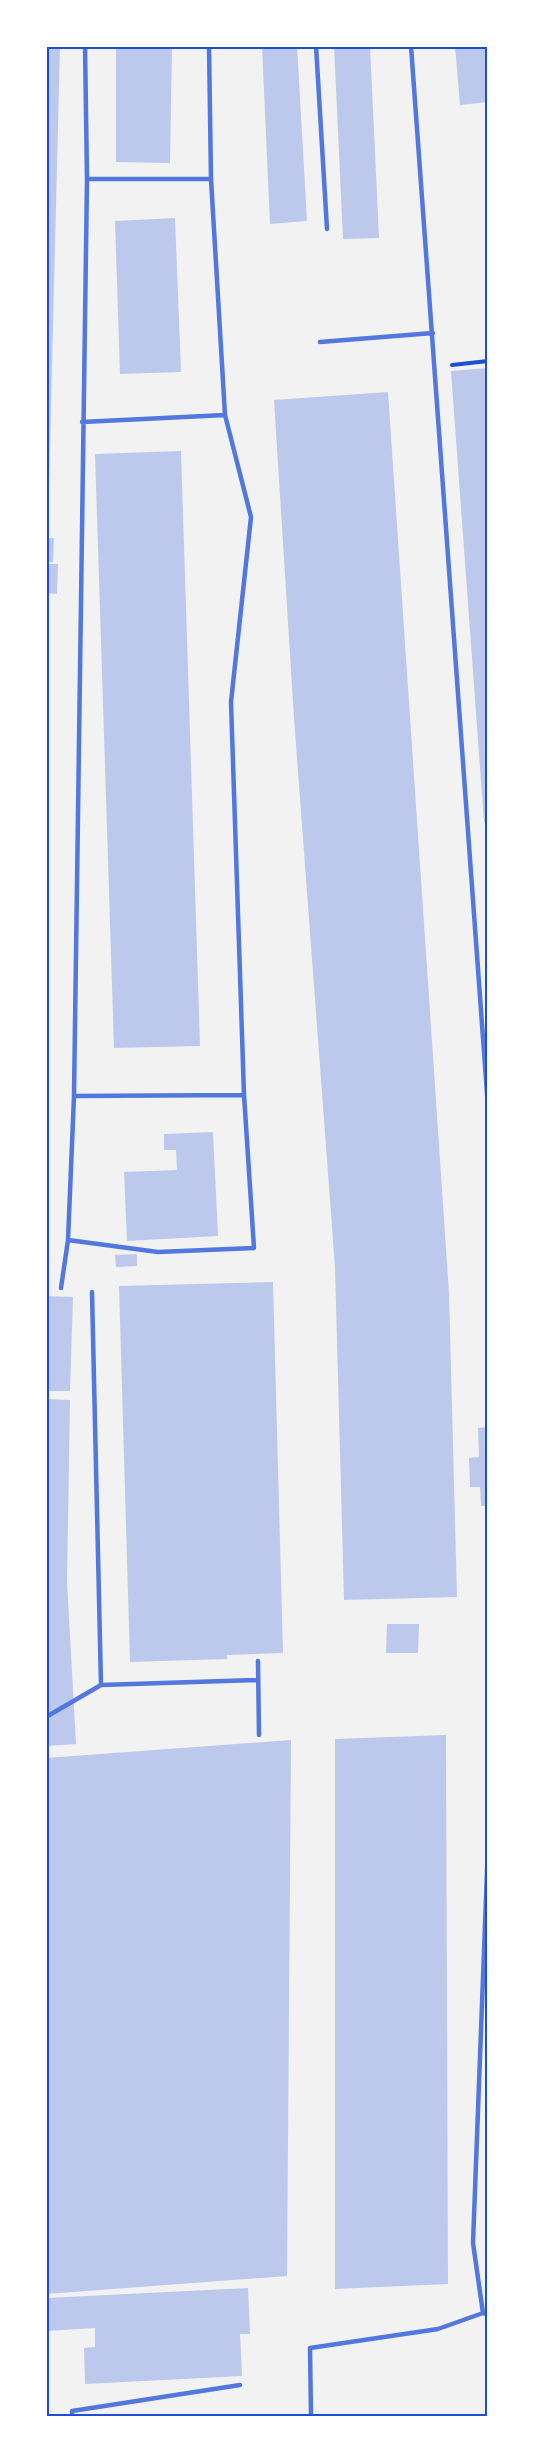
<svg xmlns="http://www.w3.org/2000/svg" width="534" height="2463" viewBox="0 0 534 2463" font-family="'Noto Sans',sans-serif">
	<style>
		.building { fill: #bdc9ec }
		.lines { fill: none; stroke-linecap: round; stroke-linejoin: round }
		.path { stroke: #1d4ed8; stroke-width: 4 }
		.service { stroke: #5277de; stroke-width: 4.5 }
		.neatline { fill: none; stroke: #1d4ed8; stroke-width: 2 }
	</style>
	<rect width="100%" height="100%" fill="#f2f2f2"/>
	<!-- building -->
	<path class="building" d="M46 46H60L49 486H46Z
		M116 46H172L170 163 116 162Z
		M262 46H297L307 221 270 224Z
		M334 46H370L379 238 343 239Z
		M455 46H488V102L460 105Z
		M175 218 181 372 120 374 115 221Z
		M488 368V822H484L451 371Z
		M388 392 449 1293 457 1597 344 1600 335 1267 294 718 274 400Z
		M181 451 200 1046 114 1048 95 454Z
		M46 538H54L53 562H46Z
		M46 564H58L57 594 46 593Z
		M213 1132 218 1236 127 1241 124 1172 177 1170 176 1150H164V1134Z
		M137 1254V1266L116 1267 115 1255Z
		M273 1282 283 1653 227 1655V1659L130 1662 119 1286Z
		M46 1296 73 1297 70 1391H46Z
		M46 1399 70 1400 67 1582 76 1744 46 1746Z
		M488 1427V1506H481L480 1487H470L469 1458 479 1457 478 1428Z
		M387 1624H419L418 1653H386Z
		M446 1735 448 2284 335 2289V1739Z
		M291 1740 287 2276 46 2294V1758Z
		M248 2288 250 2334H240L242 2376 85 2384 84 2348 95 2347V2328L46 2331V2298Z"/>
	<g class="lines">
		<!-- path -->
		<path class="path" d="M452 365 488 361"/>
		<!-- service -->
		<path class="service" d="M316 46 327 229
			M411 46 488 1107
			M87 179H211
			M320 342 433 333
			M82 422 225 415
			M74 1096 244 1095 231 702 251 517 225 415 211 179 209 46
			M68 1240 158 1252 254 1248 244 1095
			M61 1288 68 1240 74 1096 87 179 85 46
			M92 1292 101 1685 258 1680
			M258 1661 259 1735
			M46 1717 101 1685
			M488 1845 473 2243 483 2313 488 2315
			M72 2416V2411L240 2385
			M311 2416 310 2348 438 2329 483 2313"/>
	</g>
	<!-- border -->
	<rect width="534" height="2463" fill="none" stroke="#ffffff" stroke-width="96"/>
	<rect x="48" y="48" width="438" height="2367" class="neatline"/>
</svg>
